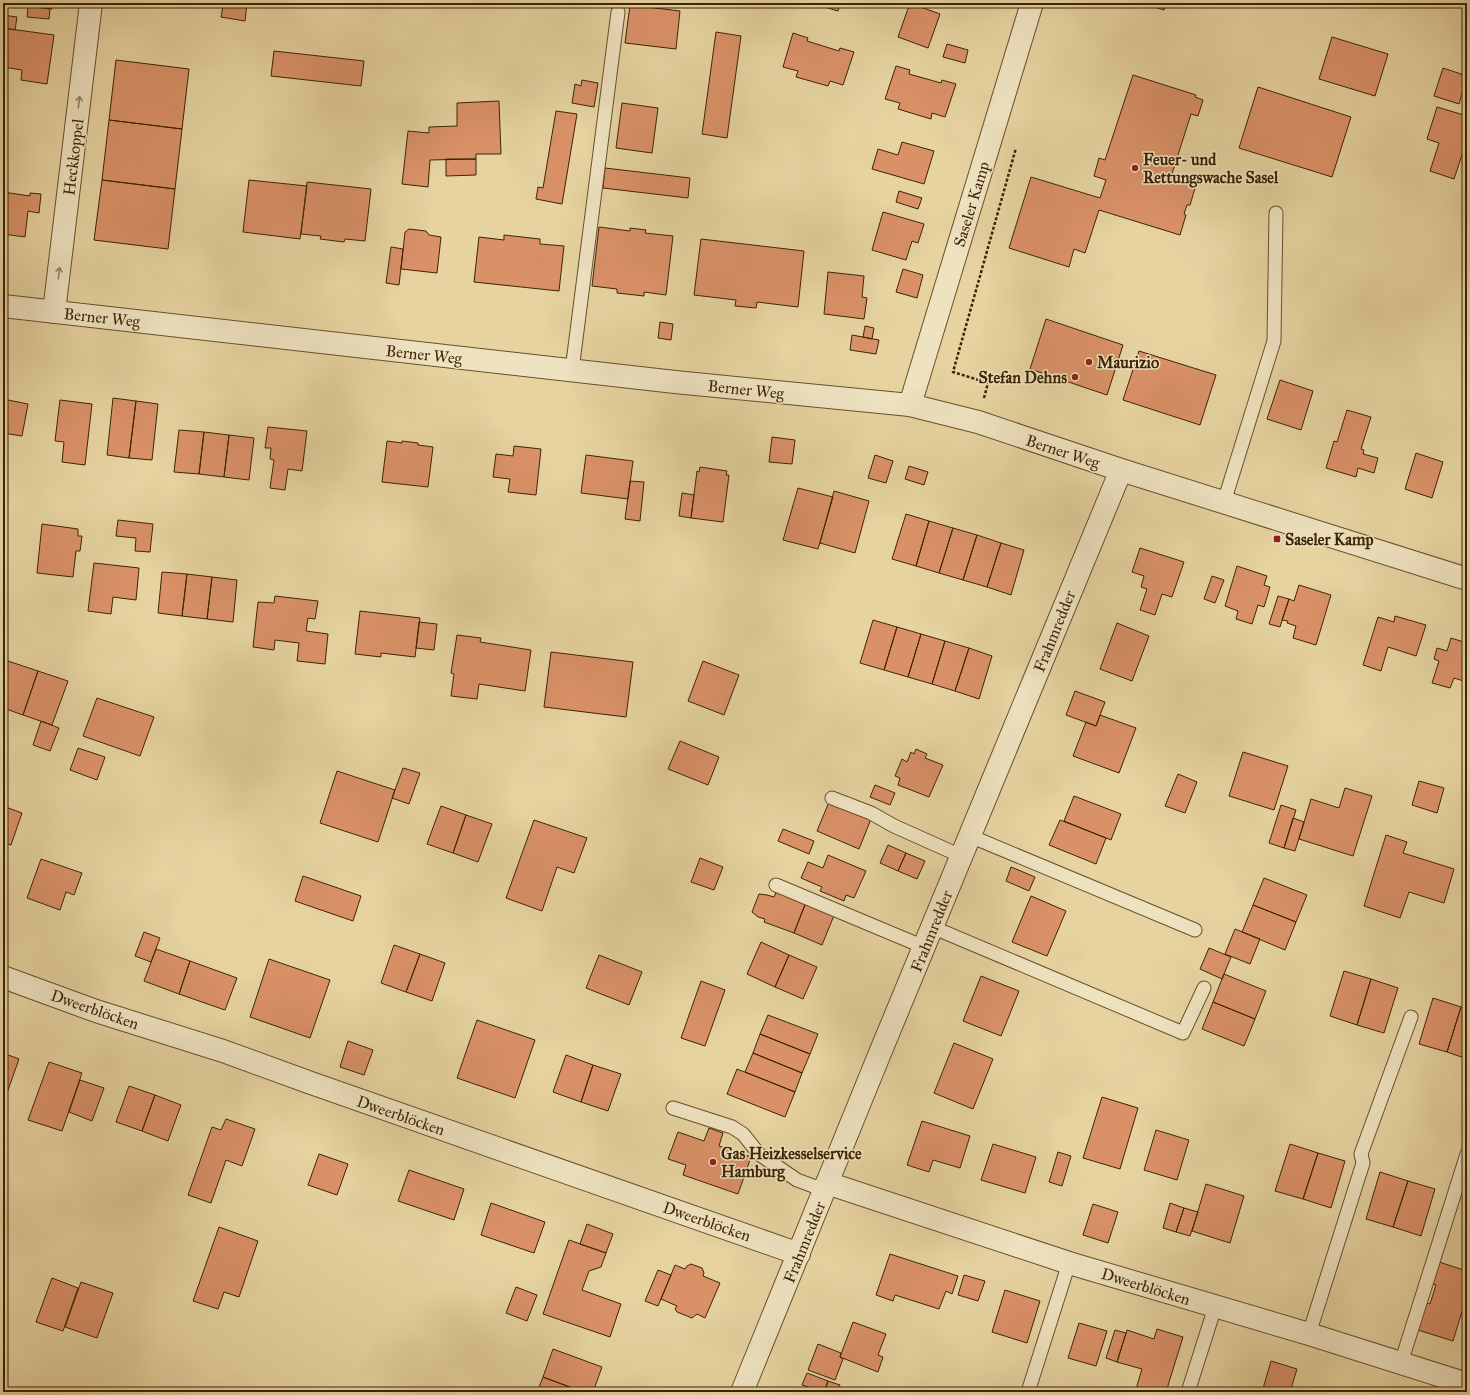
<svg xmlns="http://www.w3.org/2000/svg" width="1470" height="1395" viewBox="0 0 1470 1395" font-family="'IM FELL Great Primer',serif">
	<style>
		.building { fill: #da9168; stroke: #3c2403 }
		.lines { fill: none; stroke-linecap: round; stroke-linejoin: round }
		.service-casing { stroke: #66502a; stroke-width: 15 }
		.minor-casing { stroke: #66502a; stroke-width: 24 }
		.tertiary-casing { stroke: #66502a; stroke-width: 24 }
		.path { stroke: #3c2403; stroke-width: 2.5; stroke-dasharray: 3 2; stroke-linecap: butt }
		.service { stroke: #efe2c1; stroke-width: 13 }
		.minor { stroke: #efe2c1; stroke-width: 22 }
		.tertiary { stroke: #efe2c1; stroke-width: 22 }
		.oneway { stroke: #968362 }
		.poi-dot { fill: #8f2418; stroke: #efe2c1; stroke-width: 1.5 }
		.labels { text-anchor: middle; stroke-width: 3; stroke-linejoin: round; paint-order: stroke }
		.street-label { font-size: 16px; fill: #3c2403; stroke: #efe2c1 }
		.poi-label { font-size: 16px; font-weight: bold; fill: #3c2403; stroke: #efe2c1; text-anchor: start }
	</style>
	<rect width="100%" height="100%" fill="#e6d3a0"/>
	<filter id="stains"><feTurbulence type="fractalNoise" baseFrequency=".005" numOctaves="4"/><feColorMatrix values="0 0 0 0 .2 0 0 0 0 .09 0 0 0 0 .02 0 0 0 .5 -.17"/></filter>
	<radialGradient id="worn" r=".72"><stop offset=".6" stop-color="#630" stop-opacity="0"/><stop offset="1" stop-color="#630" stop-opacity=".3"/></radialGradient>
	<!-- building -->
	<path class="building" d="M3 3H53L52 9Z
		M202 3H247L245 21 221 17 223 6Z
		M811 3H840L838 11Z
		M910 3 940 14 928 48 898 37Z
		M1141 3H1166L1164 10Z
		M630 5 680 11 676 49 625 43Z
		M28 6 50 9 49 19 27 17Z
		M3 15 17 17 15 30 3 28Z
		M3 28 54 35 47 84 21 80 22 70 3 67Z
		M716 32 741 36 727 138 702 134Z
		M793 33 808 38 807 41 839 51 840 48 854 52 843 85 830 81 828 86 796 77 798 71 783 67Z
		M1332 37 1388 54 1375 96 1319 79Z
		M947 44 968 50 965 63 943 57Z
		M274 51 364 61 361 86 271 76Z
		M116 60 189 69 182 129 109 120Z
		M896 66 910 70 909 74 941 83 942 80 956 84 945 117 932 113 931 119 898 109 900 103 885 99Z
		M1443 68 1467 76 1459 104 1434 96Z
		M1133 75 1196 95 1195 97 1203 100 1198 116 1191 114 1171 177 1175 178 1174 181 1184 184 1185 182 1196 185 1190 205H1187L1184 214 1186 215 1180 235 1099 210 1085 253 1074 249 1069 267 1009 248 1031 177 1100 198 1106 180 1094 176 1099 158 1105 160Z
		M582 80 598 83 594 107 572 103 575 84 581 86Z
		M1258 87 1351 117 1332 177 1239 148Z
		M499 101 501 154H476V159L430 160 428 187 402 184 408 131 429 133V127L457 126V103Z
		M622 103 658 108 652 153 616 148Z
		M1437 107 1467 116V153L1463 152 1454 179 1430 171 1439 143 1427 139Z
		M556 111 577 114 562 204 536 199 538 187 543 188Z
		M109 120 182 129 175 189 102 180Z
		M902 142 934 151 924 184 872 169 878 149 898 155Z
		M446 159H476V175L446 176Z
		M605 168 690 178 688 198 603 188Z
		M102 180 175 189 168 249 94 240Z
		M249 180 307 186 300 239 243 232Z
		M307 182 371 189 365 241 345 239 344 242 320 239 321 236 301 234Z
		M899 191 922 198 918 209 896 202Z
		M3 192 30 196V193L41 194 39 213 28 211 25 237 3 234Z
		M883 212 924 224 918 243 912 241 906 260 872 250Z
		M599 227 630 231V228L646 230 645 233 673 236 666 295 644 292V296L617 293V289L592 286Z
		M409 229 426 231 429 235 441 237 437 273 401 269 405 232Z
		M504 235 540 239V244L564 246 559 291 474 282 479 237 504 240Z
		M701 239 804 251 798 307 757 302 756 308 735 306 736 300 694 295Z
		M391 247 403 249 399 285 386 283Z
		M903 269 923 275 917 298 896 292Z
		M828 272 864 276 862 297 867 298 864 319 824 314Z
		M1046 319 1123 345 1107 395 1030 369Z
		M660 322 673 324 671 340 658 338Z
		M865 326 874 328 872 339 863 337Z
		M852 335 879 340 876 354 850 350Z
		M1139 351 1216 375 1200 425 1123 400Z
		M1280 380 1313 391 1301 430 1267 419Z
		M113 398 136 401 129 458 107 455Z
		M3 399 28 404 22 436 3 433Z
		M60 400 92 404 85 465 62 462 64 442 55 441Z
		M136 401 158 404 152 460 129 458Z
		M1347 410 1371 417 1361 449 1364 450 1363 454 1378 458 1374 473 1358 468 1356 477 1326 468 1334 441 1337 442Z
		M268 427 307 431 302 471 288 469 285 490 270 488 274 460 270 459 271 448H265Z
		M179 430 204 432 199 474 174 472Z
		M204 432 229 435 224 477 199 474Z
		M229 435 254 438 249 480 224 477Z
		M772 437 795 440 792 464 769 462Z
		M387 441 402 443V441L418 443V445L433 447 428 487 382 482Z
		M514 446 541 449 536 495 508 492 510 479 493 477 496 454 513 456Z
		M1416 453 1443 462 1432 498 1405 489Z
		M586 455 633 461 628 499 581 493Z
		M875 455 893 461 886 483 868 478Z
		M909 466 928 472 924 485 905 479Z
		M700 467 727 471 726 475H729L723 522 691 518 697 471 699 472Z
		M630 481 644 482 640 521 625 519Z
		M798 488 833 497 818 549 783 540Z
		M834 491 869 501 855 553 820 543Z
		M682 493 694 495 691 518 679 516Z
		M906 514 929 521 916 566 892 559Z
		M118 520 153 524 150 552 135 551 136 538 116 536Z
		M929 521 953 528 939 573 916 566Z
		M42 524 78 529V536H82L80 551H76L73 577 37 573Z
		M953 528 977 535 963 580 939 573Z
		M977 535 1001 543 987 587 963 580Z
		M1001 543 1024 550 1011 595 987 587Z
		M1140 548 1184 562 1172 597 1162 594 1155 615 1140 610 1147 589 1141 587 1144 576 1132 572Z
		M94 563 139 568 136 600 113 597 111 614 88 611Z
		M1237 566 1267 576 1264 585 1270 587 1264 607 1258 605 1252 624 1236 619 1238 611 1225 606Z
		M162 572 187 574 182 616 158 613Z
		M187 574 212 577 207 619 182 616Z
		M1212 576 1224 580 1215 603 1204 599Z
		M212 577 237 580 233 622 207 619Z
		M1299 585 1331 595 1316 645 1293 638 1296 626 1287 623 1288 621 1282 620 1289 599 1294 601Z
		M275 596 318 601 315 619 308 618 306 631 328 634 325 664 297 661 299 643 275 640 274 650 253 647 258 602 274 603Z
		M1278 596 1289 599 1280 627 1269 624Z
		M360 611 420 618 415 657 381 653V657L355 654Z
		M1395 616 1426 625 1416 656 1388 647 1381 671 1363 665 1378 617 1394 622Z
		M873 620 897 627 884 670 860 663Z
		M419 622 437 624 434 650 416 648Z
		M1117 623 1149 636 1132 681 1100 669Z
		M897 627 921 634 908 677 884 670Z
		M921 634 945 641 932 684 908 677Z
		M457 635 481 638 480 642 531 650 525 691 479 684 477 699 451 696 454 674 451 673Z
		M1451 638 1467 643V682L1454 678 1450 688 1432 683 1439 661 1434 659 1437 648 1447 651Z
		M945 641 969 648 955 691 932 684Z
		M969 648 992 656 979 699 955 691Z
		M551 652 633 662 626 717 544 707Z
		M8 661 38 671 23 715 3 708V676Z
		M703 661 739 675 724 715 688 701Z
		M38 671 68 681 52 725 23 715Z
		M1075 691 1105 702 1096 726 1066 715Z
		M97 698 154 717 140 756 83 736Z
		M1100 715 1136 728 1119 773 1073 756 1086 722 1096 726Z
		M41 721 59 728 50 751 33 745Z
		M680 741 719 757 708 785 668 769Z
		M78 748 105 757 97 780 70 770Z
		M916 749 927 754 925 758 943 765 929 797 898 785 900 778 895 776 902 759 907 762 911 752 914 754Z
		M1243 752 1288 766 1274 810 1229 796Z
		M403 768 420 773 409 804 392 798Z
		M337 771 395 790 378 842 320 823Z
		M1178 774 1197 782 1185 813 1165 806Z
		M1419 781 1444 788 1437 813 1412 805Z
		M875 785 895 793 890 805 870 797Z
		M1345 788 1372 796 1353 856 1299 839 1311 799 1339 808Z
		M1074 796 1121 814 1111 840 1064 821Z
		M829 802 871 819 859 849 817 831Z
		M1281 805 1296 810 1284 848 1269 843Z
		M3 806 22 813 11 845 5 843 3 849Z
		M441 806 466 815 453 853 427 844Z
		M466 815 492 824 478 862 453 853Z
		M1293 818 1304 822 1295 851 1284 848Z
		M534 820 587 838 574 873 557 867 542 911 506 898Z
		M1060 820 1106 838 1096 864 1049 845Z
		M783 829 814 841 809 854 778 841Z
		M1386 835 1407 842 1403 853 1454 869 1444 903 1409 892 1400 918 1364 906Z
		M888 845 906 853 898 871 880 863Z
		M906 853 925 861 917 879 898 871Z
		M828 855 866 871 854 898 846 895 844 901 820 891 822 887 801 878 808 862 823 868Z
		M700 858 723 867 714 890 691 882Z
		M41 859 82 873 74 895 66 892 60 910 27 898Z
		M1467 864V882L1462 881Z
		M1011 867 1035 877 1029 891 1006 881Z
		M303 876 361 896 353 921 295 901Z
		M1264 878 1307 895 1296 922 1253 905Z
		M777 890 806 902 794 933 764 922 765 919 758 917 752 912 759 894 767 895 774 897Z
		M1031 896 1066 911 1047 956 1012 942Z
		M806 902 835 913 822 945 794 933Z
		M1253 905 1296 922 1285 950 1242 932Z
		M1235 929 1260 939 1250 964 1225 954Z
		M144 932 160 938 151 962 135 956Z
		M761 942 789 955 775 987 747 974Z
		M394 945 420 954 406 992 381 983Z
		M1209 948 1231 957 1222 979 1200 969Z
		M156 949 190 961 179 994 144 981Z
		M420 954 445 963 432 1001 406 992Z
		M599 955 642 972 629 1005 586 988Z
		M789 955 817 967 803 999 775 987Z
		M269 959 330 980 310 1038 250 1017Z
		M190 961 237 978 225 1010 179 994Z
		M1344 971 1371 979 1357 1025 1330 1016Z
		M1224 974 1266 991 1255 1019 1213 1002Z
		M981 976 1019 991 1001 1036 963 1021Z
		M1371 979 1398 988 1384 1033 1357 1025Z
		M701 981 725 990 705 1046 681 1038Z
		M1433 998 1461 1007 1447 1052 1419 1044Z
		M1213 1002 1255 1019 1244 1046 1202 1029Z
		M1461 1007 1467 1009V1059L1447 1052Z
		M768 1015 818 1034 810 1054 760 1034Z
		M477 1020 535 1040 515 1098 457 1078Z
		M760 1034 810 1054 802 1073 753 1053Z
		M348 1041 373 1050 364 1075 340 1067Z
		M954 1043 993 1059 973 1109 934 1093Z
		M3 1053 19 1059 7 1093 3 1092Z
		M753 1053 802 1073 795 1092 745 1072Z
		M566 1055 593 1065 581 1102 553 1092Z
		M49 1062 82 1073 62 1131 28 1120Z
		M593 1065 621 1074 608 1111 581 1102Z
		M737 1069 795 1092 785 1117 727 1094Z
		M80 1080 104 1088 92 1121 69 1112Z
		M129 1086 155 1095 142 1131 116 1122Z
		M155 1095 181 1105 168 1141 142 1131Z
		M1102 1097 1138 1108 1120 1169 1083 1158Z
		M226 1119 255 1129 242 1166 226 1160 211 1203 188 1195 212 1127 221 1130Z
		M922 1121 970 1136 960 1168 933 1160 929 1172 907 1165Z
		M709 1128 723 1133 719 1146 751 1157 738 1194 683 1175 686 1165 668 1159 678 1132 704 1141Z
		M1156 1130 1189 1140 1177 1180 1144 1170Z
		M993 1144 1036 1157 1025 1193 981 1180Z
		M1290 1144 1318 1153 1303 1199 1275 1191Z
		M1058 1152 1071 1156 1062 1186 1049 1182Z
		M1318 1153 1345 1161 1331 1208 1303 1199Z
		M319 1154 348 1164 337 1195 308 1185Z
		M409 1170 464 1189 454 1220 398 1201Z
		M1380 1172 1408 1181 1393 1227 1366 1219Z
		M1408 1181 1435 1189 1421 1236 1393 1227Z
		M1206 1184 1244 1196 1230 1243 1192 1231Z
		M491 1203 545 1222 534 1253 481 1235Z
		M1170 1203 1184 1208 1176 1232 1163 1228Z
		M1093 1204 1118 1212 1108 1243 1083 1235Z
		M1184 1208 1198 1212 1190 1236 1176 1232Z
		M587 1224 613 1234 606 1253 580 1244Z
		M219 1227 258 1241 239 1297 224 1292 218 1309 193 1301Z
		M569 1240 606 1253 601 1267 589 1271 582 1290 621 1304 610 1337 543 1314Z
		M890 1254 958 1276 952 1294 946 1291 939 1309 895 1295 893 1301 876 1295Z
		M1439 1262 1467 1271V1295L1453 1341 1418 1330 1426 1303 1430 1304 1436 1285 1433 1284Z
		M691 1264 702 1268 704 1273 703 1276 720 1283 705 1318 697 1314 692 1318 677 1312 675 1309 677 1306 661 1299 675 1265 685 1269 687 1266Z
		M658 1270 671 1275 658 1306 645 1301Z
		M964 1275 985 1281 978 1301 958 1295Z
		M52 1278 78 1288 63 1331 36 1322Z
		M81 1282 113 1293 97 1338 65 1327Z
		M516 1287 537 1295 527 1321 506 1313Z
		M1005 1290 1040 1301 1027 1343 992 1332Z
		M853 1322 886 1334 878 1355 883 1357 878 1372 840 1357Z
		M1079 1323 1107 1331 1096 1366 1068 1358Z
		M1157 1329 1183 1337 1166 1392H1147L1136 1389 1142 1369 1117 1362 1127 1330 1154 1339Z
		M1115 1330 1126 1333 1117 1362 1106 1358Z
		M818 1344 841 1353 840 1357 843 1359 835 1380 808 1370Z
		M553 1349 602 1367 593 1392H583L543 1377Z
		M1271 1361 1297 1369 1290 1392H1262Z
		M807 1373 828 1381 824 1392 802 1385Z
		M543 1377 583 1392H537Z
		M828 1381 840 1385 837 1392H824Z
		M373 1387 386 1392H371Z"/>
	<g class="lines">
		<!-- service casing -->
		<g class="service-casing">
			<path id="service" d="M572 370 618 12
				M1224 502 1274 341 1276 213
				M832 798 871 813 894 826 961 856
				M970 836 1195 930
				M776 885 924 947
				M932 927 1183 1033 1204 988
				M673 1108 732 1127 743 1134 759 1154 797 1180 824 1190
				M1309 1334 1363 1163 1361 1154 1411 1017
				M1401 1363 1467 1154
				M1028 1392 1069 1263
				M1188 1392 1215 1307"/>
		</g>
		<!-- minor casing -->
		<g class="minor-casing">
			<path id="minor" d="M54 312 91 3
				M910 405 1032 3
				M3 977 96 1011 223 1051 311 1083 799 1254
				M827 1183 1069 1263 1309 1334 1467 1384"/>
		</g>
		<!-- tertiary casing -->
		<g class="tertiary-casing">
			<path id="tertiary" d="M3 306 675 382 910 405 978 422 1121 470 1467 579
				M742 1392 880 1053 1121 470"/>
		</g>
		<!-- path -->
		<path class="path" d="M984 398 988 383 953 372 1016 148"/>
		<!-- service -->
		<use href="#service" class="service"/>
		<!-- minor -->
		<use href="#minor" class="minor"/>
		<!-- tertiary -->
		<use href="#tertiary" class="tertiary"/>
	</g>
	<!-- one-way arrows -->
	<defs><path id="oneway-shaft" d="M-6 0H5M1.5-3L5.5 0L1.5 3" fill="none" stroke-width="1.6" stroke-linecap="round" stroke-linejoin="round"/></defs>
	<g class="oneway">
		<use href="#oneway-shaft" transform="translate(79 102) rotate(-83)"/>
		<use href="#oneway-shaft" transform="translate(59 273) rotate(-83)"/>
	</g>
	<!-- markers -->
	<g class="poi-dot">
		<circle cx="1135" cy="168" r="4"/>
		<circle cx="1089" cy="362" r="4"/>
		<circle cx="1075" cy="377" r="4"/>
		<rect x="1273" y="535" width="8" height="8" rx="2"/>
		<circle cx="713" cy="1162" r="4"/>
	</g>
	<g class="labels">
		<!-- street labels -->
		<g class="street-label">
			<text transform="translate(73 157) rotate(-83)" y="6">Heckkoppel</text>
			<text transform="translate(971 204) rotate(-73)" y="6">Saseler Kamp</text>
			<text transform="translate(102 317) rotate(6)" y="6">Berner Weg</text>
			<text transform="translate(424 354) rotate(6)" y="6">Berner Weg</text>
			<text transform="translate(746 389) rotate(6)" y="6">Berner Weg</text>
			<text transform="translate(1063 451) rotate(18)" y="6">Berner Weg</text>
			<text transform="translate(1054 631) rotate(-68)" y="6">Frahmredder</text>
			<text transform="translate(931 931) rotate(-68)" y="6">Frahmredder</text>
			<text transform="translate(95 1009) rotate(19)" y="6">Dweerblöcken</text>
			<text transform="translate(401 1115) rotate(19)" y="6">Dweerblöcken</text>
			<text transform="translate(707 1221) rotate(19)" y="6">Dweerblöcken</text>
			<text transform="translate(804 1242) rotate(-68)" y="6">Frahmredder</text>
			<text transform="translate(1146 1286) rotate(17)" y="6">Dweerblöcken</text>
		</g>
		<!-- poi labels -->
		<g class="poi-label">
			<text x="1143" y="165">Feuer- und<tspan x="1143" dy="18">Rettungswache Sasel</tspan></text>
			<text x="1097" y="368">Maurizio</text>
			<text x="1067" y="383" text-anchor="end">Stefan Dehns</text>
			<text x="1285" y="545">Saseler Kamp</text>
			<text x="721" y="1159">Gas Heizkesselservice<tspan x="721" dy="18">Hamburg</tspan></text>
		</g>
	</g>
	<!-- margin -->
	<rect width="1470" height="1395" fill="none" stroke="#e6d3a0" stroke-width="16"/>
	<rect x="4" y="4" width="1462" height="1387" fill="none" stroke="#3c2403" stroke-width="2"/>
	<rect x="8" y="8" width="1454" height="1379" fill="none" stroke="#3c2403"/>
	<rect width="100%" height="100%" filter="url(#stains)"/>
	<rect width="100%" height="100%" fill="url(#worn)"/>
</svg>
